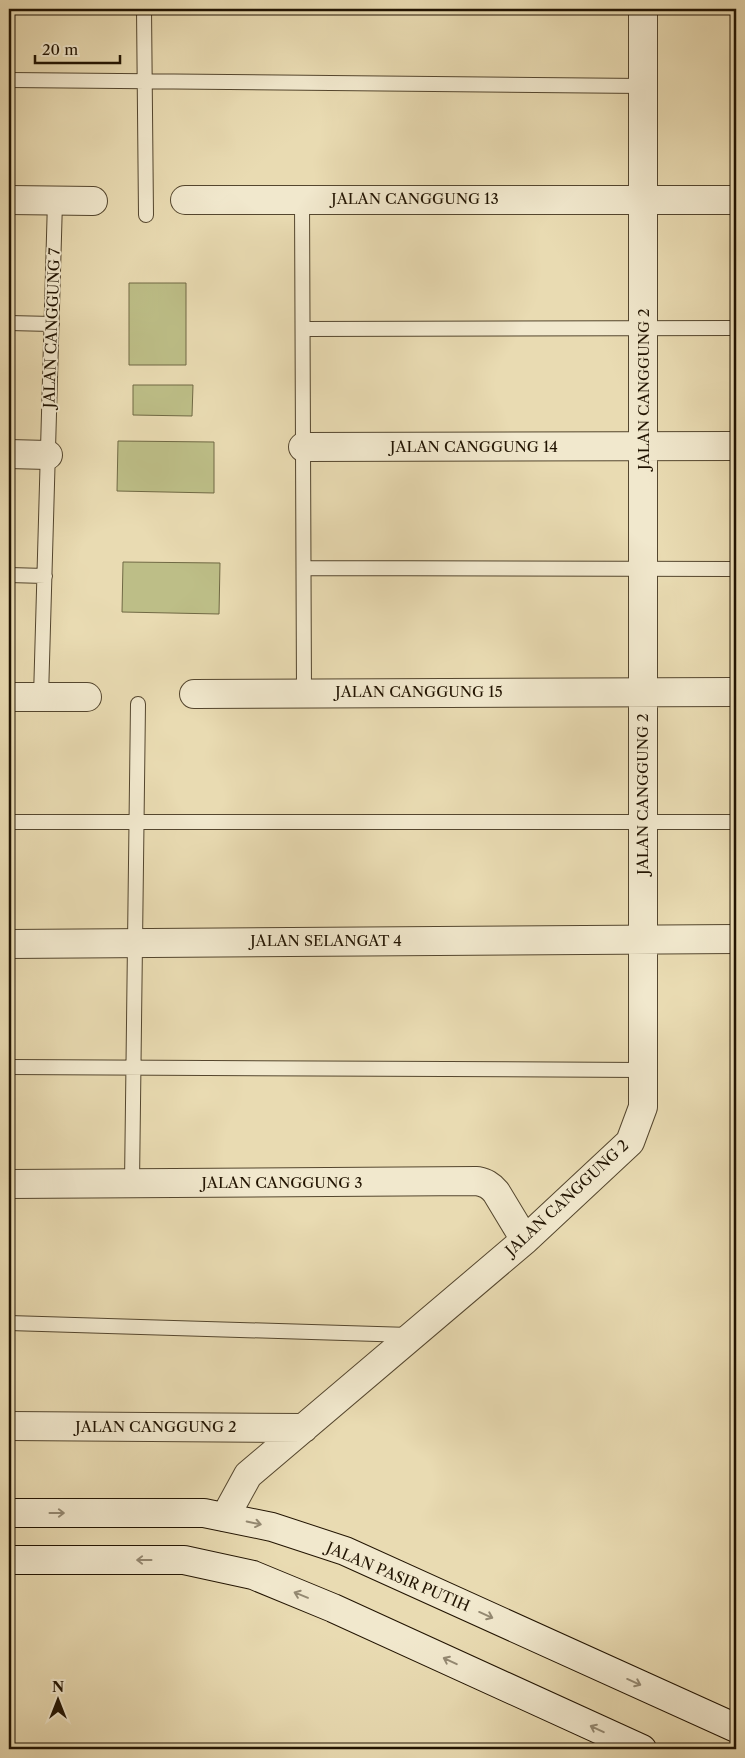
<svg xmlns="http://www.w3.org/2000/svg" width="745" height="1758" viewBox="0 0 745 1758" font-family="'Libre Caslon Text',serif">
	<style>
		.green { fill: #bdbe87; stroke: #706944 }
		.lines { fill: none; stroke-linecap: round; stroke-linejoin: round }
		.service-casing { stroke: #54462e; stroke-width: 16 }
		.minor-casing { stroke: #54462e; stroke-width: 30 }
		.secondary-casing { stroke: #221402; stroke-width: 30 }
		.service { stroke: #f1e8cd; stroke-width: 14 }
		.minor { stroke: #f1e8cd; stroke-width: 28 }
		.secondary { stroke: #f1e8cd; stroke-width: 28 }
		.oneway { stroke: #948972 }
		.labels { text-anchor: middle; stroke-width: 4; stroke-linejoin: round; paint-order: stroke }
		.street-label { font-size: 15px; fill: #221402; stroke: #f1e8cd }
	</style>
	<rect width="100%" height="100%" fill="#e9dbb2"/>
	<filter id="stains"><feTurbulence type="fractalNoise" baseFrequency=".004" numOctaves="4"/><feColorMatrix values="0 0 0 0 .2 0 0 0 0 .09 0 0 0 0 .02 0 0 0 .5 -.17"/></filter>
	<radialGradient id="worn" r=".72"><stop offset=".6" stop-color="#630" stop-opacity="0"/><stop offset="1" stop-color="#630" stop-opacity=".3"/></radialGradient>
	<!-- green -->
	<path class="green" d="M129 283H186V365H129Z
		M133 385H193L192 416 133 415Z
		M118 441 214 442V493L117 491Z
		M123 562 220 563 219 614 122 612Z"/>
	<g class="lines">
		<!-- service casing -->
		<g class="service-casing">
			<path id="service" d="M144 9 146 215
				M9 80 643 86
				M302 199 304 693
				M9 323 52 324
				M303 329 736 328
				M304 568 736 569
				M9 575 45 576
				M41 697 55 201
				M9 822H736
				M9 1067 643 1070
				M132 1183 138 704
				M9 1323 410 1335"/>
		</g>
		<!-- minor casing -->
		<g class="minor-casing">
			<path id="minor" d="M9 200 93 201
				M185 200H736
				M303 447 736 446
				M9 454 48 455
				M194 694 736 692
				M9 697H87
				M9 944 736 939
				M9 1184 477 1181C486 1183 490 1185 496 1192L525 1240
				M9 1426 304 1428
				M225 1517 248 1475 525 1240 630 1142 643 1107V9"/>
		</g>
		<!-- secondary casing -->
		<g class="secondary-casing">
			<path id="secondary" d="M9 1513H204L272 1527 345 1551 736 1728
				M9 1560H184L253 1575 333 1608 642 1749"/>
		</g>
		<!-- service -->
		<use href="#service" class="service"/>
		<!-- minor -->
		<use href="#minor" class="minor"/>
		<!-- secondary -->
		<use href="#secondary" class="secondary"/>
	</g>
	<!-- one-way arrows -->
	<defs><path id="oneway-shaft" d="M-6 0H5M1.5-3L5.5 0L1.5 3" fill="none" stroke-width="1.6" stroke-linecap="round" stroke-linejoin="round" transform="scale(1.25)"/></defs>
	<g class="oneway">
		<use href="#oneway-shaft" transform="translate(57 1513)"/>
		<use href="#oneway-shaft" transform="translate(254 1523) rotate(12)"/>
		<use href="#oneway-shaft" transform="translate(144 1560) rotate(-180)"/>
		<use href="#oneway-shaft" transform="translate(301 1595) rotate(-158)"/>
		<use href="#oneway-shaft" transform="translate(486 1615) rotate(24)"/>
		<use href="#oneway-shaft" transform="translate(450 1661) rotate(-155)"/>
		<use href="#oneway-shaft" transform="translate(634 1682) rotate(24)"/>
		<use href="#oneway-shaft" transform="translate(597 1729) rotate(-155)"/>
	</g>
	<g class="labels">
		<!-- street labels -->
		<g class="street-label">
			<text x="415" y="204">JALAN CANGGUNG 13</text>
			<text transform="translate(52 328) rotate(-88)" y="5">JALAN CANGGUNG 7</text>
			<text transform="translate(644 389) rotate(-90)" y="5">JALAN CANGGUNG 2</text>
			<text x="474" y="452">JALAN CANGGUNG 14</text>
			<text x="419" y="697">JALAN CANGGUNG 15</text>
			<text transform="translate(643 794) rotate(-90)" y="5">JALAN CANGGUNG 2</text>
			<text x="326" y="946">JALAN SELANGAT 4</text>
			<text x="282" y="1188">JALAN CANGGUNG 3</text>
			<text transform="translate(567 1198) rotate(-43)" y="5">JALAN CANGGUNG 2</text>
			<text x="156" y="1432">JALAN CANGGUNG 2</text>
			<text transform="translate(398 1577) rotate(23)" y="5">JALAN PASIR PUTIH</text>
		</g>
	</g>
	<!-- margin -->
	<rect width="745" height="1758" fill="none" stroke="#e9dbb2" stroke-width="30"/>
	<rect x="10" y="10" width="725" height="1738" fill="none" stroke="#221402" stroke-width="2.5"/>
	<rect x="15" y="15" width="715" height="1728" fill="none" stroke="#221402"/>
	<!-- north arrow -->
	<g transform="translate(58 1700)" stroke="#f1e8cd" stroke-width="4" paint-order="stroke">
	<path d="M0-4L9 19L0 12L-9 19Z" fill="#221402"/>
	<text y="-8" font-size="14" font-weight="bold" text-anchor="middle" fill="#221402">N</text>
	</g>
	<!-- scale -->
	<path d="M35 55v8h85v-8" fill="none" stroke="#221402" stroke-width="2.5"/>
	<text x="42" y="55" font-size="15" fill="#221402" stroke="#f1e8cd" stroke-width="4" paint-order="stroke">20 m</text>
	<rect width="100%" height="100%" filter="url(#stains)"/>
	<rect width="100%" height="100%" fill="url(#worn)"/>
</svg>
